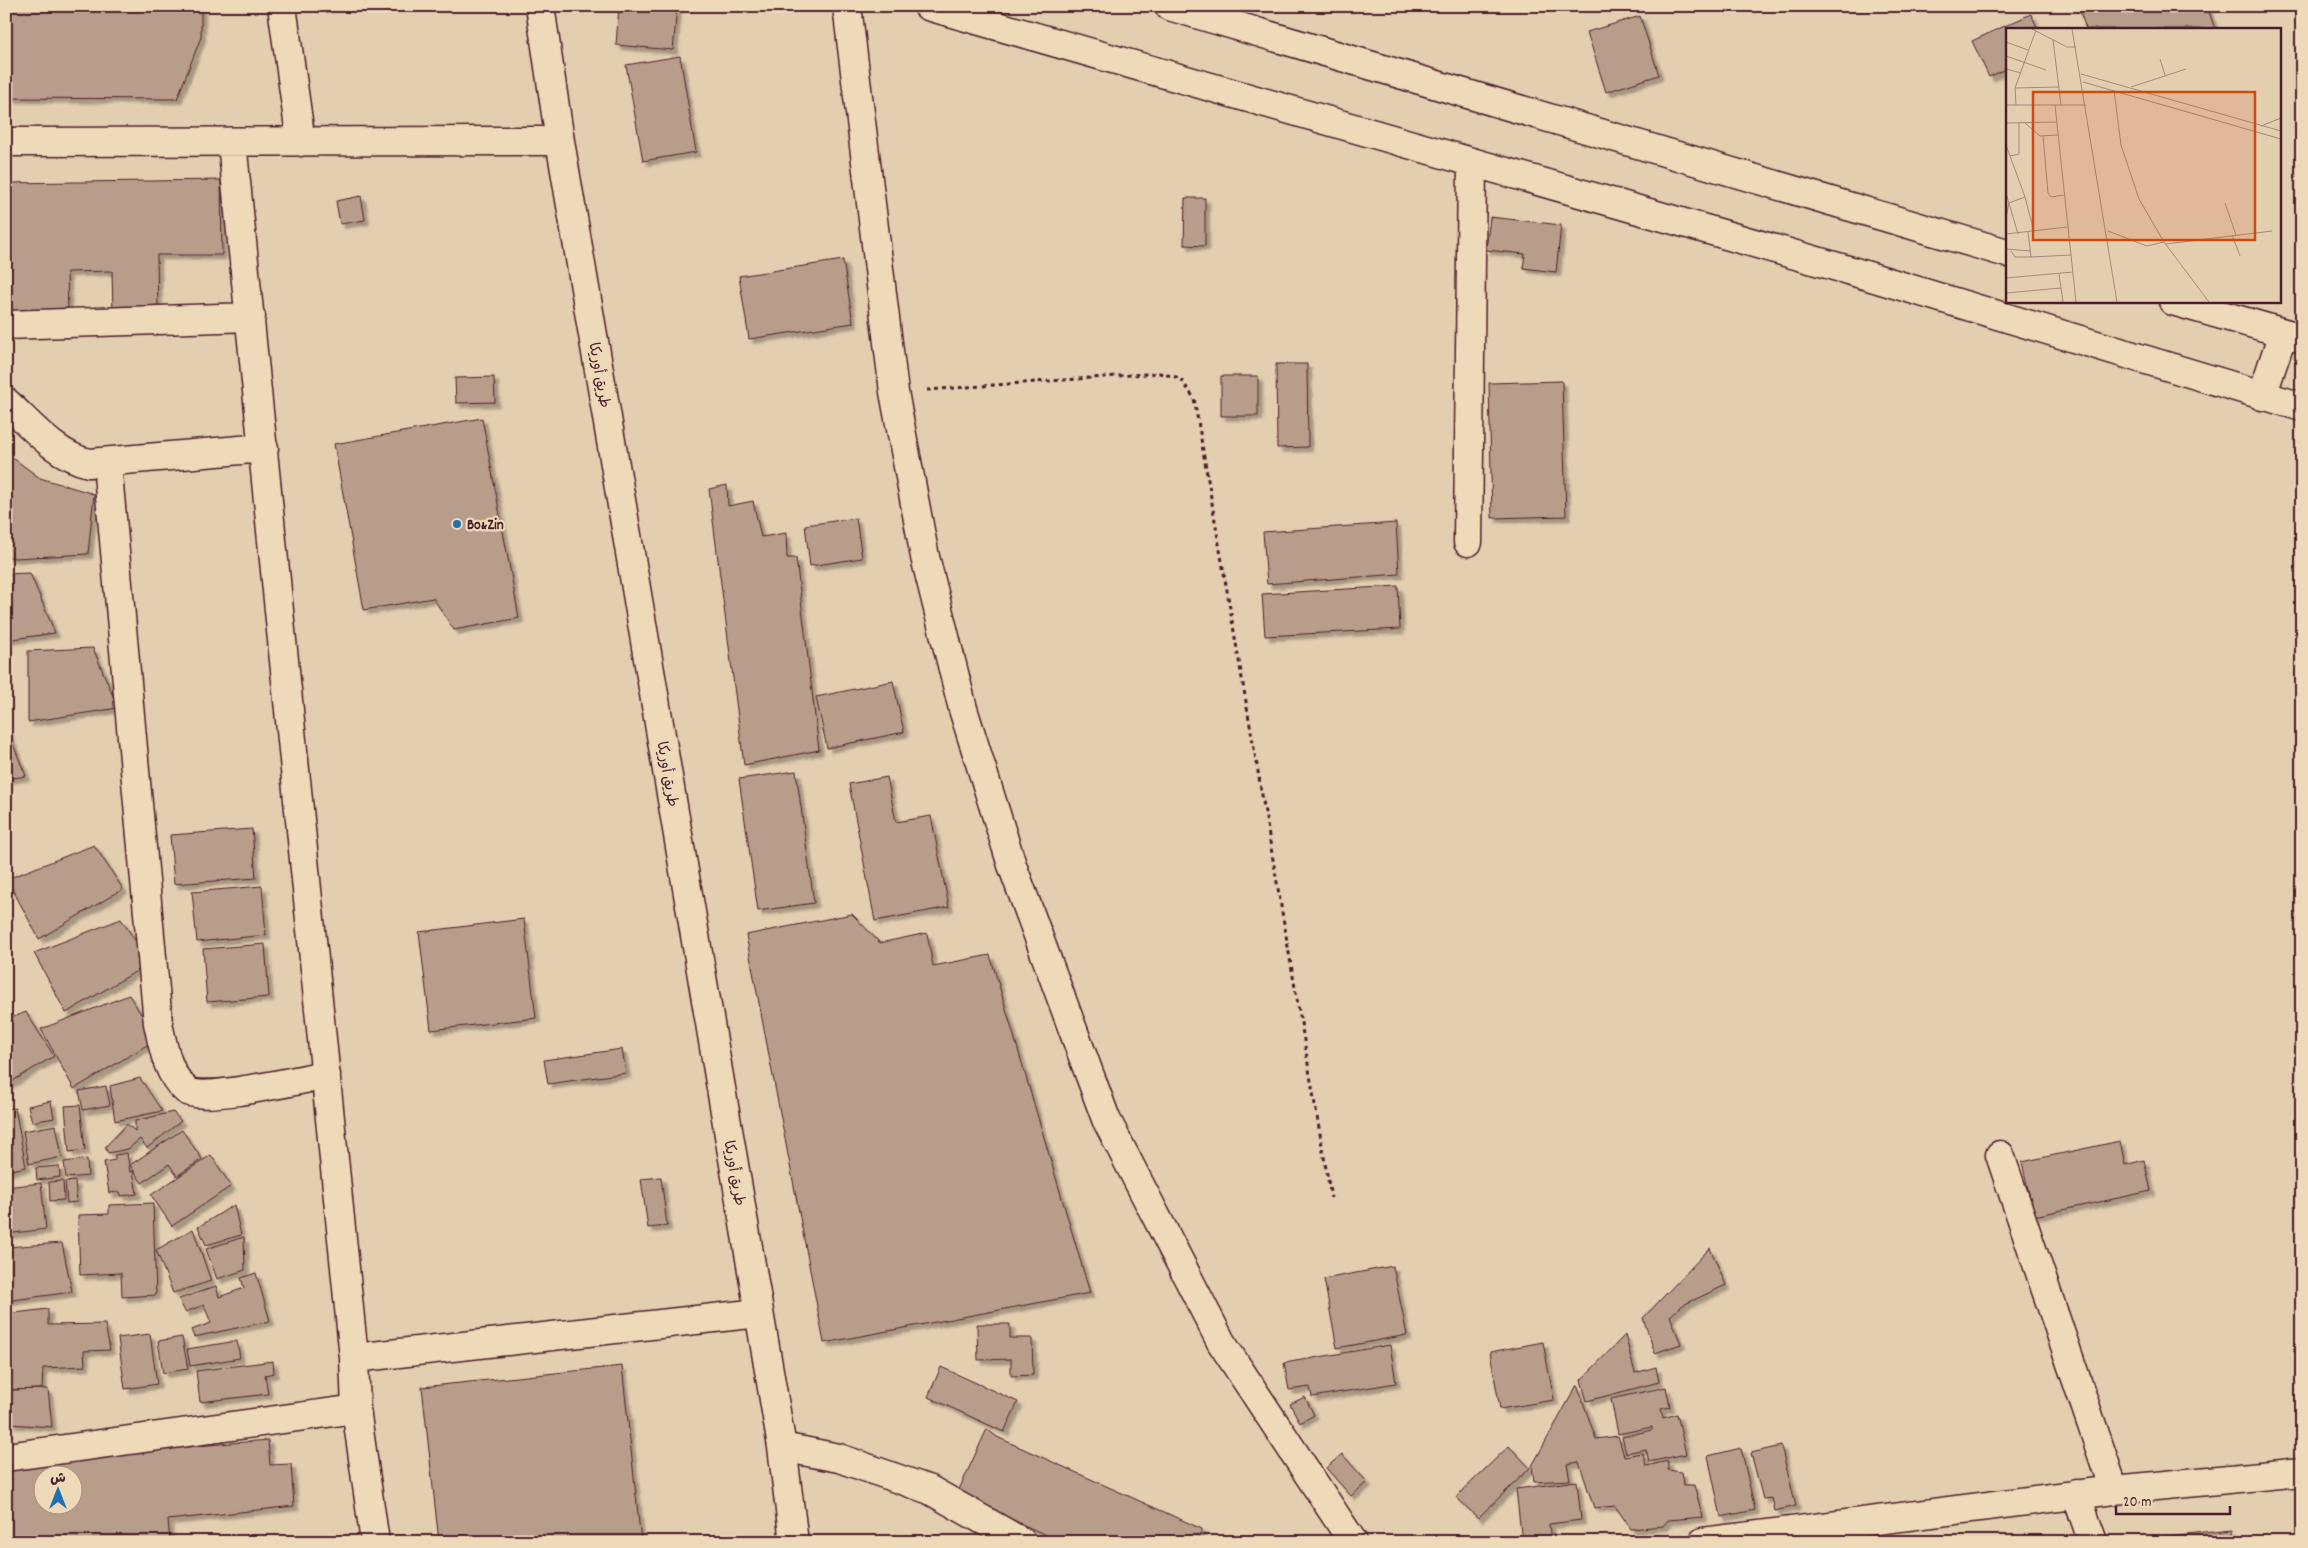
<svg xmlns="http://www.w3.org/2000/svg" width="2308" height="1548" viewBox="0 0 2308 1548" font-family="Dekko,'Playpen Sans Arabic',sans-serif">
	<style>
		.building { fill: #b99d8b; stroke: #4a1f2b; fill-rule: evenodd; filter: url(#shadow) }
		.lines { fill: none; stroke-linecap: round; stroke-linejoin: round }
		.minor-casing { stroke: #4a1f2b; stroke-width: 31 }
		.path { stroke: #4a1f2b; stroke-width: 3; stroke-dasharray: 4 4; stroke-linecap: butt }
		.minor { stroke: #eed9b8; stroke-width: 28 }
		.poi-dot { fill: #1f6fb2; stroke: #eed9b8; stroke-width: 2 }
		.labels { text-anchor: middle; stroke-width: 4.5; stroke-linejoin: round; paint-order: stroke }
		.street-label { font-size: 15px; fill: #4a1f2b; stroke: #eed9b8 }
		.poi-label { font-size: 15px; font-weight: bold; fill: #4a1f2b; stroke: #eed9b8; text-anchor: start }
		.inset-road { fill: none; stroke: #a6887b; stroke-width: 1 }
		.view { fill: #c84d12; fill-opacity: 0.15; stroke: #c84d12; stroke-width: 2.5 }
		.inset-edge { fill: none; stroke: #4a1f2b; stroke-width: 2.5 }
	</style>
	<defs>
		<filter id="shadow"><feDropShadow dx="4.5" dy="4.5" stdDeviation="1" flood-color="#0004"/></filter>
	</defs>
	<rect width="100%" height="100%" fill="#e4ceb0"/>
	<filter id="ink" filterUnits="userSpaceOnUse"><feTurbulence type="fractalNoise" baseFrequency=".02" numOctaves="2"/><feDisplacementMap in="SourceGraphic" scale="10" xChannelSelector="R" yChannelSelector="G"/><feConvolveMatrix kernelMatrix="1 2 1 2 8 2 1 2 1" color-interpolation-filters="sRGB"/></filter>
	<g filter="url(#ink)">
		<!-- building -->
		<path class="building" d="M6 6H201V37L177 99 6 98Z
			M619 6H677L673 50 616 45Z
			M2078 6H2207L2215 29H2086Z
			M2031 14 2038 29H2007V68L1989 77 1972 41Z
			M1640 16 1659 75 1606 92 1587 32Z
			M680 56 696 152 643 161 626 65Z
			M221 180 222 255H157L158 313 113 314 112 271 67 272 68 314H6V183Z
			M361 196 365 220 340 224 336 201Z
			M1185 198H1205V246L1184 245Z
			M1490 217 1561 225 1556 272 1523 268 1525 254 1486 250Z
			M843 260 853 323 749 339 739 276Z
			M1276 364H1307L1308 447 1277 448Z
			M1221 376H1258V416H1221Z
			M494 377 495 402 456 403 455 378Z
			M1562 381 1566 516 1492 518 1489 383Z
			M482 418 519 618 454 630 433 598 364 610 334 444Z
			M6 453 40 478 94 494 88 554 15 558 6 556Z
			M727 485 728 506 753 501 761 537 786 533 787 558H796L819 750 744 765 709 489Z
			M856 518 862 558 810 566 805 525Z
			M1396 523 1399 574 1267 584 1263 532Z
			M30 573 55 633 6 640V574Z
			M1398 586 1400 629 1265 636 1262 594Z
			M93 648 118 708 28 722V651Z
			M893 681 904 732 827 748 816 697Z
			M6 727 26 776 6 779Z
			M796 771 814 903 758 911 739 779Z
			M887 777 896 822 931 816 949 907 875 921 849 784Z
			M252 829 256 878 174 884 170 835Z
			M94 845 123 889 39 939 7 879Z
			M262 886 266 935 197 942 192 892Z
			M852 914 880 943 927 933 933 966 990 955 1090 1293 824 1343 746 935Z
			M121 919 150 963 66 1013 34 953Z
			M524 919 536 1018 431 1030 419 932Z
			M265 944 269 997 207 1002 203 949Z
			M129 995 157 1039 74 1089 41 1029Z
			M26 1012 54 1056 6 1085V1020Z
			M622 1049 626 1073 548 1084 544 1060Z
			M140 1078 162 1111 115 1121 110 1086Z
			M106 1086 110 1105 83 1110 79 1091Z
			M51 1101 54 1118 32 1122 28 1106Z
			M80 1105 85 1150 69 1152 65 1106Z
			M15 1108 26 1167 6 1171V1109Z
			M173 1112 181 1121 147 1148 140 1139 128 1149 108 1153 105 1147 127 1124 135 1131V1121Z
			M56 1125 62 1157 29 1164 23 1131Z
			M182 1130 202 1159 177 1176 169 1164 142 1183 130 1165Z
			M2120 1141 2125 1165 2144 1160 2151 1191 2034 1216 2022 1162Z
			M127 1153 130 1172 133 1171 137 1194 121 1196 120 1192 109 1193 104 1162 115 1160V1155Z
			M211 1155 231 1186 172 1226 151 1195Z
			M87 1159 88 1176 66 1178 64 1162Z
			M59 1166 60 1177 37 1180 36 1168Z
			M661 1177 667 1226 648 1228 641 1179Z
			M63 1181 64 1200 50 1201 49 1182Z
			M75 1181 77 1202 67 1203 65 1182Z
			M41 1183 46 1229 6 1234V1187Z
			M153 1203 156 1295 122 1297 121 1273 80 1275 78 1215 109 1214V1205Z
			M234 1205 241 1235 206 1245 198 1227Z
			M193 1229 211 1281 173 1293 156 1250Z
			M244 1237 245 1270 217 1279 206 1249Z
			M62 1243 72 1292 6 1301V1247Z
			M1710 1248 1726 1285 1683 1305 1670 1316 1681 1344 1655 1353 1643 1318Z
			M1393 1266 1407 1335 1337 1348 1324 1279Z
			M256 1273 270 1321 194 1337 191 1330 211 1323 204 1305 185 1312 179 1299 216 1286 219 1297 244 1288 241 1278Z
			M48 1309V1325L105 1324 110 1350 84 1351 85 1366 43 1368 42 1389 6 1390V1314Z
			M977 1324H1010V1338H1032L1033 1375 1011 1376V1359L978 1360Z
			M150 1334 157 1384 125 1389 118 1338Z
			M1625 1335 1635 1373 1656 1367 1659 1382 1587 1401 1581 1380Z
			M182 1337 188 1369 163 1373 158 1341Z
			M237 1341 240 1358 190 1366 187 1349Z
			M1543 1342 1554 1400 1500 1409 1490 1352Z
			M1390 1345 1396 1383 1312 1397 1310 1387 1289 1390 1284 1363Z
			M273 1361 274 1373 265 1375 268 1394 200 1402 196 1371Z
			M622 1366 641 1542H439L422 1387Z
			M941 1367 1018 1402 1004 1432 928 1397Z
			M1577 1385 1596 1439 1618 1436 1624 1456 1643 1453 1646 1466 1668 1461V1470L1681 1472 1683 1485H1694L1703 1517 1668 1520 1663 1526 1631 1529 1615 1506 1594 1508 1579 1462 1567 1464 1570 1480 1534 1482 1532 1466Z
			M1666 1387 1670 1407 1661 1409 1663 1418 1677 1414 1686 1454 1649 1462 1646 1449 1626 1453 1622 1437 1652 1430V1427L1618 1434 1611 1399Z
			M42 1389H48L52 1427 11 1424 7 1390Z
			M1305 1397 1314 1415 1300 1423 1290 1404Z
			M987 1429 997 1437 1202 1529 1197 1542H1061L957 1494Z
			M268 1440 270 1465 291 1464 294 1506 168 1520 170 1542H6V1462ZM42 1476H72V1506H42Z
			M1509 1446 1530 1468 1478 1518 1456 1497Z
			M1781 1446 1796 1506 1775 1511 1772 1498 1763 1499 1751 1453Z
			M1741 1448 1755 1510 1721 1517 1708 1456Z
			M1342 1454 1367 1482 1351 1496 1326 1468Z
			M1577 1481 1581 1520 1549 1524 1551 1542H1522L1516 1489Z
			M2232 1529 2233 1542H2158V1537Z"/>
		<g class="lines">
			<!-- minor casing -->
			<g class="minor-casing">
				<path id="minor" d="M282 6 301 142
					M540 6 560 141 782 1447 794 1542
					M847 6 894 392 925 557 963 709 1012 865 1106 1119 1221 1342 1353 1542
					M928 6 1855 272 2302 407
					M1169 6 2007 253
					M6 142 560 141
					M232 142 354 1358 356 1409 375 1542
					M2173 301 2302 338
					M6 325 251 317
					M2262 396 2283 333
					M6 402C31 425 56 456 89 463L264 448
					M107 463 158 1023C163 1046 167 1074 186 1090 202 1103 301 1079 326 1075
					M1468 542 1472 163
					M2000 1155 2114 1490
					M354 1358 759 1313
					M782 1447 839 1458 930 1490 1022 1542
					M6 1457 356 1409
					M2076 1494 2093 1542
					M1703 1542 2114 1490 2302 1472"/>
			</g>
			<!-- path -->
			<path class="path" d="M927 390 1159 373 1180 378 1194 398 1331 1198"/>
			<!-- minor -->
			<use href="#minor" class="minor"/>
		</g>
	</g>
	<!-- markers -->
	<circle class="poi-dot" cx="457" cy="524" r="5"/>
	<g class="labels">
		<!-- street labels -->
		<g class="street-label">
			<text transform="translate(600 375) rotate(80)" y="5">طريق أوريكا</text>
			<text transform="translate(668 774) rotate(80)" y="5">طريق أوريكا</text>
			<text transform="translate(735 1173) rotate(80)" y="5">طريق أوريكا</text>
		</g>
		<!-- poi labels -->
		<g class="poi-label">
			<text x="467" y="529">Bo&amp;Zin</text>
		</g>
	</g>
	<!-- overview -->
	<g transform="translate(2006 28)">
		<rect width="275" height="275" fill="#e4ceb0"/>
		<path class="inset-road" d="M26 1 61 19H70M66 1 111 274M47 12 55 77M0 14 22 22M0 28 40 42M154 31 159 47M0 41 15 45M75 46 275 103M77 54 275 111M125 59 180 41M9 60 53 59M108 62 115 117 133 171 158 214 203 274M0 77H80M10 77 9 60 30 2M49 77 70 274M0 95 51 94M19 95 34 108 52 107M255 98 275 90M37 108 42 165 45 169 58 167M0 117 19 169 28 204M4 128 13 126V95M0 165 12 206M219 175 230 207M0 189 3 175 19 169M102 203 141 218 158 214M22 204 25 229 65 227M0 206 61 199M226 207 234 228M160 216 266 203M0 221 25 223M5 223 9 229H25M53 246 57 274M0 250 67 244M0 265 55 260"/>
		<path class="view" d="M27 64H249V212H27Z"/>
		<rect width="275" height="275" class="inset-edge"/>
	</g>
	<!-- margin -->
	<rect width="2308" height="1548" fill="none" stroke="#eed9b8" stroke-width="25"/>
	<rect x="12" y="12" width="2283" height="1523" fill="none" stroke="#4a1f2b" stroke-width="2" filter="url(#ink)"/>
	<!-- north arrow -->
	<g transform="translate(58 1490)"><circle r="24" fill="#eed9b8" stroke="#ac8f80"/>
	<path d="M0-4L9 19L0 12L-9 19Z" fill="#1f6fb2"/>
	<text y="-8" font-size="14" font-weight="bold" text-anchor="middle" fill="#4a1f2b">ش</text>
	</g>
	<!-- scale -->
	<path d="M2116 1506v8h114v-8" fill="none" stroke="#4a1f2b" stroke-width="2.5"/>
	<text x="2123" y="1506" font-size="15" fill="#4a1f2b" stroke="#eed9b8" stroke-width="4" paint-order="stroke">20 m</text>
</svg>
